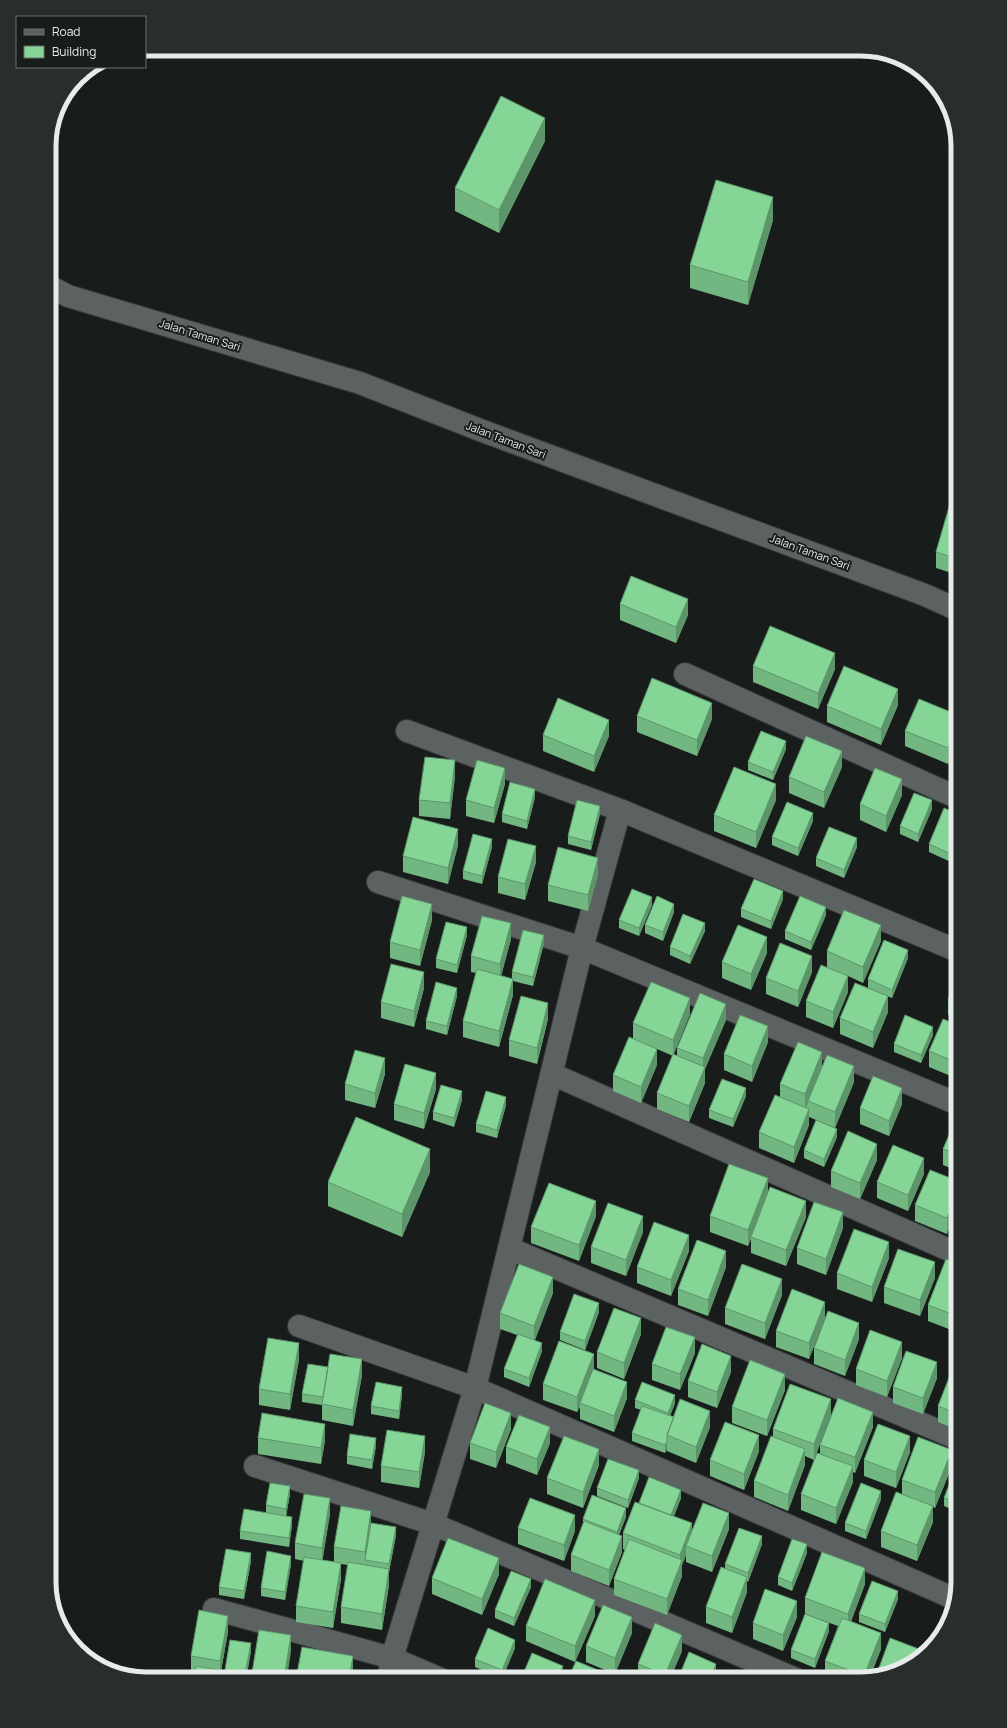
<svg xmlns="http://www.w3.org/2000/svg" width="1007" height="1728" viewBox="0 0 1007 1728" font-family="Manrope,sans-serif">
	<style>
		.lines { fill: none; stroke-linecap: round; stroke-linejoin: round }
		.minor-casing { stroke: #363938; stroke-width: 24 }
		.minor { stroke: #5c6261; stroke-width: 22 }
		.wall { fill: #72b782 }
		.shaded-wall { fill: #5d956a }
		.building { fill: #85d597; stroke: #5d956a }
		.labels { text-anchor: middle; stroke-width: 4; stroke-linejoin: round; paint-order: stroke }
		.street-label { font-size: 11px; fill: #e7ebea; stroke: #181d1b }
		.rim { fill: none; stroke: #e7ebea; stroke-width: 5 }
	</style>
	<rect width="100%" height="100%" fill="#181d1b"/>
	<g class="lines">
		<!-- minor casing -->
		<g class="minor-casing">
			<path id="minor" d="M49 286 68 296 360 383 480 430 925 595 958 610
				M685 674 958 798
				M407 731 620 810 958 951
				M378 882 582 948 958 1104
				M552 1074 958 1254
				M509 1248 958 1439
				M299 1326 475 1388 953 1598
				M255 1466 433 1524 796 1679
				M214 1609 392 1658 441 1679
				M388 1679 392 1658 475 1388 582 948 620 810"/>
		</g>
		<!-- minor -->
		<use href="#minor" class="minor"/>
	</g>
	<!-- wall -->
	<path class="wall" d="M545 141 499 233 455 211V188Z
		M773 220 748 305 690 288V265Z
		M958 476V575L936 568V552Z
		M620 604 688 615 676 643 620 620Z
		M753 666 835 669 818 709 753 682Z
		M898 705 881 745 827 722V706Z
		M958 715V739L948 764 905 746V731Z
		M637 716 712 719 697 756 637 732Z
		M543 735 609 736 594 772 543 751Z
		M786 749 773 780 748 770V762Z
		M842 767 824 808 789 793V777Z
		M455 776 450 819 419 816V800Z
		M505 784 494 823 466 816V800Z
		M902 795 886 832 860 820V804Z
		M535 797 527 829 502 822V814Z
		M776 800 756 848 714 831V815Z
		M932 809 918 842 900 834V826Z
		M600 814 591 850 568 844V836Z
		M958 814V845L951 862 929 852V844Z
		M813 821 798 856 772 845V837Z
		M458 845 448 884 403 872V856Z
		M492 847 482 884 463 879V871Z
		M857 847 844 878 816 866V858Z
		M536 862 525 900 498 893V877Z
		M598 874 588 911 548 901V885Z
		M783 899 771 929 741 917V909Z
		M652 905 639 936 619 928V920Z
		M674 912 663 941 645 933V925Z
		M826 915 811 950 785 939V931Z
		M432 920 420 966 390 958V942Z
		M705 931 690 964 670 955V947Z
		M467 935 457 973 436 968V959Z
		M511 939 501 976 512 979V972L544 943 533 986 513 981V995L499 1047 463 1037V1021L476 973 471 972V956Z
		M881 941 863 983 848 976V992L833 1028 806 1017V1001L827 967V951Z
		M767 953 751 990 722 978V962Z
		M908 958 892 998 868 988V979Z
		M812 972 798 1007 766 994V978Z
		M958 975V1019L948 1015V999Z
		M424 988 414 1027 381 1018V1002Z
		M457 996 447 1035 426 1029V1021Z
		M888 1012 873 1048 840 1034V1018Z
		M690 1014 673 1056 657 1049V1065L641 1103 613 1091V1075L633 1039V1023Z
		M548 1019 537 1064 509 1056V1040Z
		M726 1020 705 1069V1083L689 1122 657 1109V1093L677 1056V1048Z
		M958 1025V1079L929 1067V1051Z
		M933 1035 921 1063 894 1052V1044Z
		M768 1042 752 1082 724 1070V1054Z
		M822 1066 854 1082 835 1128 809 1117V1125L794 1163 759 1148V1132L780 1097V1084Z
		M385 1074 375 1108 345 1100V1084Z
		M436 1089 424 1129 394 1120V1104Z
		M746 1096 733 1127 709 1118V1110Z
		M462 1100 454 1127 433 1120V1112Z
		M902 1104 889 1136 860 1124V1108Z
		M506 1105 497 1138 476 1132V1124Z
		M958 1114V1171L943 1165V1149Z
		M837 1137 824 1167 804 1158V1150Z
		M877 1160 860 1199 831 1187V1171Z
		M430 1172 402 1237 328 1206V1182Z
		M924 1174 908 1211 877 1198V1182Z
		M958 1181V1207L947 1234 915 1221V1205Z
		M768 1193 806 1217 786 1266 751 1253V1239L748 1246 710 1232V1216Z
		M596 1216 579 1261 531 1243V1227Z
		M843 1228 826 1275 797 1264V1248Z
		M958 1228V1253L955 1251V1235Z
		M643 1232 626 1276 591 1263V1247Z
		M689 1251 671 1296 637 1283V1267Z
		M889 1258 872 1302 837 1289V1273Z
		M958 1264V1320L954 1331 928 1321V1305Z
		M726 1267 708 1316 678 1305V1289Z
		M935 1278 920 1316 884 1303V1287Z
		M553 1293 535 1340 542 1351 529 1387 504 1377V1369L517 1335 500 1329V1313Z
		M782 1295 765 1339 725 1324V1308Z
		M599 1312 585 1350 560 1340V1332Z
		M825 1318 809 1359 776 1347V1331Z
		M641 1334 624 1379 597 1368V1352Z
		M859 1339 845 1376 814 1364V1348Z
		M695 1353 680 1390 652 1380V1364Z
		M902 1358 887 1397 856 1385V1369Z
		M299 1359 290 1410 259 1405V1389Z
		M328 1367 362 1375 353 1426 322 1420V1405L302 1402V1394Z
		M958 1367V1430L938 1422V1406Z
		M594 1369 627 1398 614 1432 580 1419V1407L577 1412 543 1400V1384Z
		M731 1372 717 1408 688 1397V1381Z
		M937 1378 923 1414 893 1403V1387Z
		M785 1390 767 1436 732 1423V1407Z
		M402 1395 399 1419 371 1414V1406Z
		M635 1400 675 1403 670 1416 710 1427 696 1463 667 1451V1449L665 1453 632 1441V1433L641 1410 635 1408Z
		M831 1415 814 1460 805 1456V1465L788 1511 754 1497V1481L773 1437V1429Z
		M873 1427 855 1473 853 1472V1482L836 1524 801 1510V1494L820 1454V1445Z
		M511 1429 496 1468 470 1459V1443Z
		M258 1438 325 1440 321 1464 258 1454Z
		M550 1443 537 1475 506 1463V1447Z
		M376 1446 372 1469 347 1464V1456Z
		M759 1451 744 1490 710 1476V1460Z
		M425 1452 419 1488 381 1482V1466Z
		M910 1452 896 1488 864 1476V1460Z
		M599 1465 583 1508 547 1494V1478Z
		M952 1466 935 1508 933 1507V1522L917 1561 881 1547V1531L902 1495V1480Z
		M958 1474V1512L944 1506V1498Z
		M639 1478 628 1508 597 1496V1488Z
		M290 1494 286 1516 292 1525 289 1547 240 1539V1531L266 1512V1505Z
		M681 1498 674 1516 692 1531 729 1529 712 1572 686 1562V1555L682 1565V1576L667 1615 614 1595V1579L625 1550 623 1549V1533L639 1503Z
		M881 1499 866 1539 845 1531V1523Z
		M330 1514 322 1560 334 1562V1547L371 1523 396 1535 389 1572V1585L382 1630 341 1623V1607L348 1565 341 1564V1579L333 1628 296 1622V1606L304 1561 295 1559V1543Z
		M626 1517 619 1535 622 1552 609 1586 571 1571V1555L583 1524V1519Z
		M518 1528 575 1531 564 1561 518 1544Z
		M762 1544 748 1582 747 1581V1592L732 1633 706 1623V1607L725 1568V1564Z
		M807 1553 792 1591 778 1585V1577Z
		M251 1561 244 1599 219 1595V1587Z
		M291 1564 285 1600 261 1596V1588Z
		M499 1574 482 1615 432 1594V1578Z
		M865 1584 851 1621 881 1649 870 1677 862 1679H830L825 1677V1661L838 1626 805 1614V1598Z
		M531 1587 514 1626 495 1618V1610Z
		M898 1599 885 1632 859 1622V1614Z
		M595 1616 575 1662 526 1641V1626Z
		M797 1617 783 1651 753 1639V1623Z
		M829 1631 815 1668 791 1658V1650Z
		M228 1632 221 1671H225L230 1640 251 1651 247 1675V1679L191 1672V1656Z
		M632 1633 615 1674 586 1662V1646Z
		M515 1648 502 1679 475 1667V1659Z
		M682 1651 670 1679H638V1664Z"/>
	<!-- shaded-wall -->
	<path class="shaded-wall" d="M545 118V141L499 233V210Z
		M773 197V220L748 305V282Z
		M688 599V615L676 643V627Z
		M835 653V669L818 709V693Z
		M898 689V705L881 745V729Z
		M712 703V719L697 756V740Z
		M609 720V736L594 772V756Z
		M958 723V739L948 764V748Z
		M786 741V749L773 780V772Z
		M842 751V767L824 808V792Z
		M455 760V776L450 819V803Z
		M505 768V784L494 823V808Z
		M902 779V795L886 832V816Z
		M776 784V800L756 848V832Z
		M535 789V797L527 829V821Z
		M932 800V809L918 842V834Z
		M600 806V814L591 850V842Z
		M813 813V821L798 856V848Z
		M458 829V845L448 884V868Z
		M958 837V845L951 862V854Z
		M857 838V847L844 878V870Z
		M492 839V847L482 884V876Z
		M536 846V862L525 900V884Z
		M598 858V874L588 911V895Z
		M783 891V899L771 929V921Z
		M652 897V905L639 936V928Z
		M432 904V920L420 966V950Z
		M674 904V912L663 941V932Z
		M826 907V915L811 950V942Z
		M511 923V939L500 980V964Z
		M705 923V931L690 964V956Z
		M881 925V941L863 983V967Z
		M467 927V935L457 973V965Z
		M544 935V943L533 986V977Z
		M767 937V953L751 990V974Z
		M908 950V958L892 998V990Z
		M812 956V972L798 1007V991Z
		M424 972V988L414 1027V1011Z
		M848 976V992L833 1028V1012Z
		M513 979V995L499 1047V1031Z
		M457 988V996L447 1035V1026Z
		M888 996V1012L873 1048V1032Z
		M690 998V1014L673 1056V1040Z
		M548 1003V1019L537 1064V1048Z
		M726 1004V1020L705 1069V1083L689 1122V1106L703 1072V1058Z
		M768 1026V1042L752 1082V1066Z
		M933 1027V1035L921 1063V1055Z
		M657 1049V1065L641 1103V1087Z
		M822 1052V1068L808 1101V1103L805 1110V1094Z
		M385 1058V1074L375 1108V1093Z
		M854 1066V1082L835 1128V1112Z
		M436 1073V1089L424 1129V1113Z
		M746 1088V1096L733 1127V1119Z
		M902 1088V1104L889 1136V1121Z
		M462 1091V1100L454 1127V1118Z
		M506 1097V1105L497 1138V1130Z
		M809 1109V1125L794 1163V1147Z
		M837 1129V1137L824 1167V1159Z
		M877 1144V1160L860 1199V1183Z
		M430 1149V1172L402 1237V1214Z
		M924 1158V1174L908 1211V1195Z
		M768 1178V1194L751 1237 748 1246V1230Z
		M958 1191V1207L947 1234V1218Z
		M596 1201V1216L579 1261V1245Z
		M806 1201V1217L786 1266V1250Z
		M843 1212V1228L826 1275V1259Z
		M643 1216V1232L626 1276V1260Z
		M689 1235V1251L671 1296V1280Z
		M889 1242V1258L872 1302V1287Z
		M726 1251V1267L708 1316V1300Z
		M935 1262V1278L920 1316V1300Z
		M553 1277V1293L534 1342V1326Z
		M782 1279V1295L765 1339V1323Z
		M825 1302V1318L809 1359V1343Z
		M599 1303V1312L585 1350V1341Z
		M958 1304V1320L954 1331V1315Z
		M641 1318V1334L624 1379V1363Z
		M859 1323V1339L845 1376V1360Z
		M695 1337V1353L680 1390V1374Z
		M902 1342V1358L887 1397V1381Z
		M299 1343V1359L290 1410V1394Z
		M542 1343V1351L529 1387V1378Z
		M594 1354V1370L580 1403V1407L577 1412V1397Z
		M731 1356V1372L717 1408V1392Z
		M362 1359V1375L353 1426V1410Z
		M937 1362V1378L923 1414V1398Z
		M785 1374V1390L767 1436V1420Z
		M627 1382V1398L614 1432V1416Z
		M402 1387V1395L399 1419V1411Z
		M675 1395V1403L668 1421V1413Z
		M831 1399V1415L814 1460V1444Z
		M710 1411V1427L696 1463V1447Z
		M873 1412V1427L855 1473V1457Z
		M511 1413V1429L496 1468V1452Z
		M325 1424V1440L321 1464V1448Z
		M550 1427V1443L537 1475V1459Z
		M759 1435V1451L744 1490V1474Z
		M425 1436V1452L419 1488V1472Z
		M910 1436V1452L896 1488V1472Z
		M376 1438V1446L372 1469V1460Z
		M667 1441V1449L665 1453V1445Z
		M599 1449V1465L583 1508V1492Z
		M805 1449V1465L788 1511V1495Z
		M952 1450V1466L935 1508V1492Z
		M853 1466V1482L836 1524V1508Z
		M639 1470V1478L628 1508V1500Z
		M290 1486V1494L286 1517V1509Z
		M681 1490V1498L671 1524V1516Z
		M881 1491V1499L866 1539V1531Z
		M330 1498V1514L322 1564V1548Z
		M933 1506V1522L917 1561V1545Z
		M626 1508V1517L617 1540V1532Z
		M371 1511V1527L365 1560V1552Z
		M729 1513V1529L712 1572V1556Z
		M575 1515V1531L564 1561V1545Z
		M292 1517V1525L289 1547V1538Z
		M692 1523V1539L686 1546V1555L682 1565V1576L667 1615V1599L680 1566V1555Z
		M396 1527V1535L389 1572V1564Z
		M622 1536V1552L609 1586V1570Z
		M762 1536V1544L748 1582V1573Z
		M807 1544V1553L792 1591V1583Z
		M251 1553V1561L244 1599V1591Z
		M291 1556V1564L285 1600V1592Z
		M499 1558V1574L482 1615V1599Z
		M341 1563V1579L333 1628V1612Z
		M865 1568V1584L848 1630V1614Z
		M389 1569V1585L382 1630V1614Z
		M747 1577V1592L732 1633V1617Z
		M531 1579V1587L514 1626V1618Z
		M898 1591V1599L885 1632V1624Z
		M595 1600V1616L575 1662V1646Z
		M797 1601V1617L783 1651V1635Z
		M228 1616V1632L220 1677V1661Z
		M632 1617V1633L615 1674V1658Z
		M829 1623V1631L815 1668V1659Z
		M881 1633V1649L870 1677 864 1678V1676Z
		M291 1635V1651L287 1679H284Z
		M682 1635V1651L670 1679H665V1675Z
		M515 1640V1648L502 1679V1670Z
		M251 1643V1651L245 1679V1674Z
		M353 1656V1672L352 1679H349Z
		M716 1664V1672L713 1679H710Z
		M563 1666V1674L560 1679H557Z"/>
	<!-- building -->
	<path class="building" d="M501 96 545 118 499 210 455 188Z
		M716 180 773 197 748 282 690 265Z
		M958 476V559L936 552Z
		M631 576 688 599 676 627 620 604Z
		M770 626 835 653 818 693 753 666Z
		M844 666 898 689 881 729 827 706Z
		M652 678 712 703 697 740 637 716Z
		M558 698 609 720 594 756 543 735Z
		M919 699 958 715V723L948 748 905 731Z
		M761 731 786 741 773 772 748 762Z
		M806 736 842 751 824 792 789 777Z
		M425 757 455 760 450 803 419 800Z
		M477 760 505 768 494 808 466 800Z
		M734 767 776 784 756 832 714 815Z
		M875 768 902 779 886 816 860 804Z
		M510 782 535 789 527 821 502 814Z
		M914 793 932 800 918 834 900 826Z
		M577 800 600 806 591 842 568 836Z
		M787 802 813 813 798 848 772 837Z
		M944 808 958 814V837L951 854 929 844Z
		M413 817 458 829 448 868 403 856Z
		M829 827 857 838 844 870 816 858Z
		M473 834 492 839 482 876 463 871Z
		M508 839 536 846 525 884 498 877Z
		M558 847 598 858 588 895 548 885Z
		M754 879 783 891 771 921 741 909Z
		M632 889 652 897 639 928 619 920Z
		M402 896 432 904 420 950 390 942Z
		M657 896 674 904 663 932 645 925Z
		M800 896 826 907 811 942 785 931Z
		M844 910 881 925 863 967 827 951Z
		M683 914 705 923 690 956 670 947Z
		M482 916 511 923 500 964 471 956Z
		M446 922 467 927 457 965 436 959Z
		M738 925 767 937 751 974 722 962Z
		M523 930 544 935 533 977 512 972Z
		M884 940 908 950 892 990 868 979Z
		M780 943 812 956 798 991 766 978Z
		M391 964 424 972 414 1011 381 1002Z
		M821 965 848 976 833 1012 806 1001Z
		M477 969 513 979 499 1031 463 1021Z
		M958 975V1003L948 999Z
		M436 982 457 988 447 1026 426 1021Z
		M651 982 690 998 673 1040 633 1023Z
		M855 983 888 996 873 1032 840 1018Z
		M700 993 726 1004 703 1058 677 1048Z
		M521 996 548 1003 537 1048 509 1040Z
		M740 1015 768 1026 752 1066 724 1054Z
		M905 1015 933 1027 921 1055 894 1044Z
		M943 1019 958 1025V1063L929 1051Z
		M629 1037 657 1049 641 1087 613 1075Z
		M798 1042 822 1052 805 1094 780 1084Z
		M355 1050 385 1058 375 1093 345 1084Z
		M673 1054 705 1067 689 1106 657 1093Z
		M827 1055 854 1066 835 1112 808 1101Z
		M405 1064 436 1073 424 1113 394 1104Z
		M873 1076 902 1088 889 1121 860 1108Z
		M722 1079 746 1088 733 1119 709 1110Z
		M441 1085 462 1091 454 1118 433 1112Z
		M486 1091 506 1097 497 1130 476 1124Z
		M775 1095 809 1109 794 1147 759 1132Z
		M958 1114V1155L943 1149Z
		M356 1117 430 1149 402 1214 328 1182Z
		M816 1120 837 1129 824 1159 804 1150Z
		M848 1131 877 1144 860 1183 831 1171Z
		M893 1145 924 1158 908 1195 877 1182Z
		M729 1164 768 1178 748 1230 710 1216Z
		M930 1170 958 1181V1191L947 1218 915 1205Z
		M549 1183 596 1201 579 1245 531 1227Z
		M770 1187 806 1201 786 1250 751 1237Z
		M814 1202 843 1212 826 1259 797 1248Z
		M608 1203 643 1216 626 1260 591 1247Z
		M654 1222 689 1235 671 1280 637 1267Z
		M958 1228V1237L955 1235Z
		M854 1229 889 1242 872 1287 837 1273Z
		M697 1240 726 1251 708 1300 678 1289Z
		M898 1249 935 1262 920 1300 884 1287Z
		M946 1259 958 1264V1304L954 1315 928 1305Z
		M519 1264 553 1277 534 1326 500 1313Z
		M742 1264 782 1279 765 1323 725 1308Z
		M792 1289 825 1302 809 1343 776 1331Z
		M574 1294 599 1303 585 1341 560 1332Z
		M614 1308 641 1318 624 1363 597 1352Z
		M828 1311 859 1323 845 1360 814 1348Z
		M666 1327 695 1337 680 1374 652 1364Z
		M870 1330 902 1342 887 1381 856 1369Z
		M518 1334 542 1343 529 1378 504 1369Z
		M268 1338 299 1343 290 1394 259 1389Z
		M559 1341 594 1354 577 1397 543 1384Z
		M702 1344 731 1356 717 1392 688 1381Z
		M906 1351 937 1362 923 1398 893 1387Z
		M330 1354 362 1359 353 1410 322 1404Z
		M750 1360 785 1374 767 1420 732 1407Z
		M308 1364 328 1367 323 1397 302 1394Z
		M954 1365 958 1367V1414L938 1406Z
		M593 1369 627 1382 614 1416 580 1403Z
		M376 1382 402 1387 399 1411 371 1406Z
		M642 1382 675 1395 668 1413 635 1400Z
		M790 1384 831 1399 814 1444 773 1429Z
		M838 1398 873 1412 855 1457 820 1445Z
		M680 1399 710 1411 696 1447 667 1435Z
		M485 1403 511 1413 496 1452 470 1443Z
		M642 1406 674 1417 667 1435V1441L665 1445 632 1433Z
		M262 1413 325 1424 321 1448 258 1438Z
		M519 1415 550 1427 537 1459 506 1447Z
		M725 1422 759 1435 744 1474 710 1460Z
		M878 1424 910 1436 896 1472 864 1460Z
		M387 1430 425 1436 419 1472 381 1466Z
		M350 1434 376 1438 372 1460 347 1456Z
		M564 1436 599 1449 583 1492 547 1478Z
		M771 1436 805 1449 788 1495 754 1481Z
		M918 1437 952 1450 935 1492 902 1480Z
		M817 1453 853 1466 836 1508 801 1494Z
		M608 1459 639 1470 628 1500 597 1488Z
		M954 1472 958 1474V1504L944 1498Z
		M649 1477 681 1490 671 1515 639 1503Z
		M270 1483 290 1486 286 1509 266 1505Z
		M861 1483 881 1491 866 1531 845 1523Z
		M896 1492 933 1506 917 1545 881 1531Z
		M304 1494 330 1498 322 1548 295 1543Z
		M592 1495 626 1508 617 1532 583 1519Z
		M530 1498 575 1515 564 1545 518 1528Z
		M635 1502 692 1523 680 1555 623 1533Z
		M703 1503 729 1513 712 1556 686 1546Z
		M341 1506 371 1511 365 1552 334 1547Z
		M244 1509 292 1517 289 1538 240 1531Z
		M584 1521 622 1536 609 1570 571 1555Z
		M371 1523 396 1527 389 1564 365 1560Z
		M739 1528 762 1536 748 1573 725 1564Z
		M448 1538 499 1558 482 1599 432 1578Z
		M629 1539 682 1560 667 1599 614 1579Z
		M792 1539 807 1544 792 1583 778 1577Z
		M226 1549 251 1553 244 1591 219 1587Z
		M267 1551 291 1556 285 1592 261 1588Z
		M822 1552 865 1568 848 1614 805 1598Z
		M304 1557 341 1563 333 1612 296 1606Z
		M348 1562 389 1569 382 1614 341 1607Z
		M721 1567 747 1577 732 1617 706 1607Z
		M511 1571 531 1579 514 1618 495 1610Z
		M545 1579 595 1600 575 1646 526 1626Z
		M872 1581 898 1591 885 1624 859 1614Z
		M765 1589 797 1601 783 1635 753 1623Z
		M603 1605 632 1617 615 1658 586 1646Z
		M199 1610 228 1616 220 1661 191 1656Z
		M805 1614 829 1623 815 1659 791 1650Z
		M842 1618 881 1633 864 1676 825 1661Z
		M655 1623 682 1635 665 1675 638 1664Z
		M488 1628 515 1640 502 1670 475 1659Z
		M259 1630 291 1635 284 1679H251Z
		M890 1638 924 1651 904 1669 876 1676Z
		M230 1640 251 1643 245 1674 225 1670Z
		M302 1647 353 1656 349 1679H296Z
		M689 1652 716 1664 710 1679H678Z
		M532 1653 563 1666 557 1679H521Z
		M576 1661 615 1677 614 1679H568Z
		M196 1666 247 1675 246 1679H194Z
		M398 1670 422 1679H395Z"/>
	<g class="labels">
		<!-- street labels -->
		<g class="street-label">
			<text transform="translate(200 335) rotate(17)" y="4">Jalan Taman Sari</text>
			<text transform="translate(506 440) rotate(21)" y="4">Jalan Taman Sari</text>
			<text transform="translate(810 552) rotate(20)" y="4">Jalan Taman Sari</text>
		</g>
	</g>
	<!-- crop -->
	<path d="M0 0H1007V1728H0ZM146 56H861A90 90 0 0 1 951 146V1582A90 90 0 0 1 861 1672H146A90 90 0 0 1 56 1582V146A90 90 0 0 1 146 56Z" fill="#292d2c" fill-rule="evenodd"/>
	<path class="rim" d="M146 56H861A90 90 0 0 1 951 146V1582A90 90 0 0 1 861 1672H146A90 90 0 0 1 56 1582V146A90 90 0 0 1 146 56Z"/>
	<!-- legend -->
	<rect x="16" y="16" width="130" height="52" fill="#181d1b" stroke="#6b6f6e"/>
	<rect x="24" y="29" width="20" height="6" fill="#5c6261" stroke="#6b6f6e"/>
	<text x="52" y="36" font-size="12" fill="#e7ebea">Road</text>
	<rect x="24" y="46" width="20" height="12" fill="#85d597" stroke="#6b6f6e"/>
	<text x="52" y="56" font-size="12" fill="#e7ebea">Building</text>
</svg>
